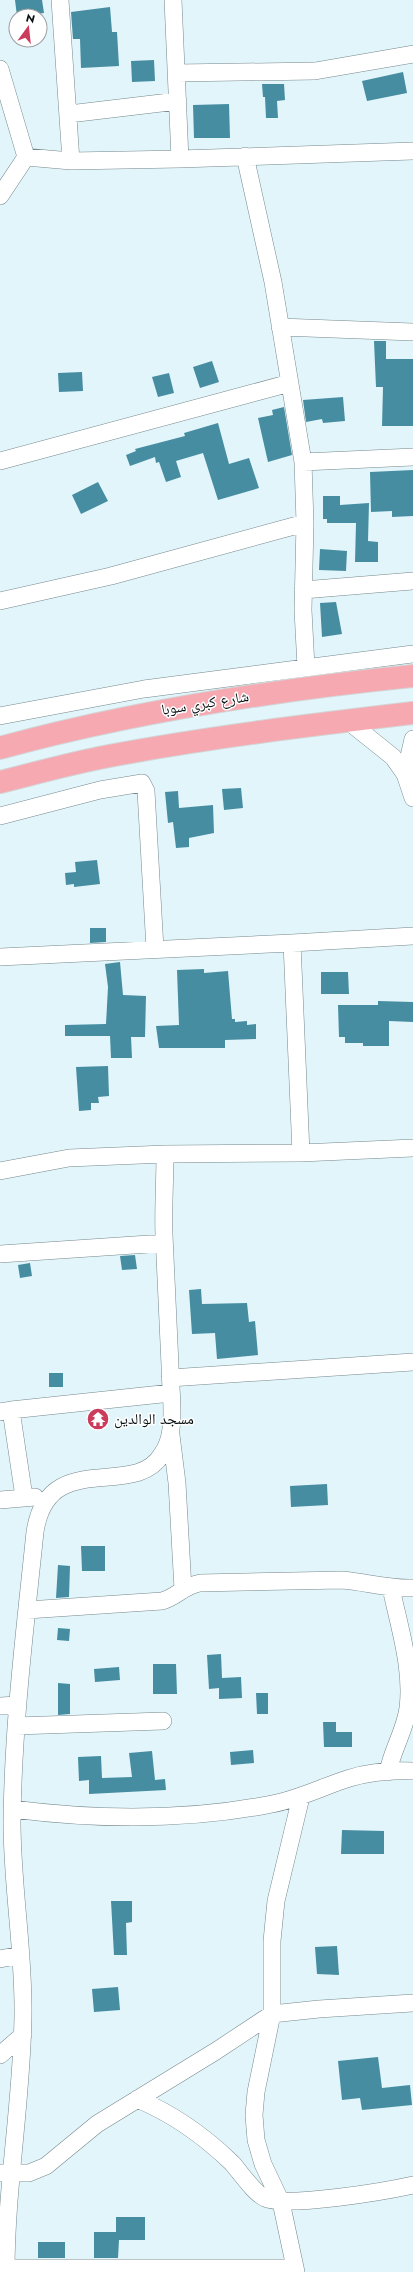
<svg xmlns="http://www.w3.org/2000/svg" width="413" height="2272" viewBox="0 0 413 2272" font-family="Jost,'Noto Naskh Arabic',sans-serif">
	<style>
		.building { fill: #468da1 }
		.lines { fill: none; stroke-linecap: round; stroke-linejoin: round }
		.minor-casing { stroke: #76888d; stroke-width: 18 }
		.highway-casing { stroke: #d3d4d4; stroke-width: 24 }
		.minor { stroke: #fff; stroke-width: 17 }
		.highway { stroke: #f7a9b2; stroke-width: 22 }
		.labels { text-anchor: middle; stroke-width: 3; stroke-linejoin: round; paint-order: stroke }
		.street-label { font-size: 15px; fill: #091012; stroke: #fff }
		.poi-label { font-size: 15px; fill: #091012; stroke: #fff; text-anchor: start }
	</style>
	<rect width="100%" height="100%" fill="#e1f5fb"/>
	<!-- building -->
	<path class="building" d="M15 0H42L44 13 17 16Z
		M110 7 112 32H117L119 66 81 68 80 39H73L71 12Z
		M154 60 155 81 132 82 131 61Z
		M403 72 407 93 367 101 362 81Z
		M262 84H284L285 100 277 101 278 118H266L265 97H263Z
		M229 104 230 138H194L193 105Z
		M374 341H386V359H413V426H382L383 387H376Z
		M212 361 219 382 200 388 193 367Z
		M82 372 83 391 59 392 58 373Z
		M169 373 174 393 158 397 152 377Z
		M343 397 345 421 323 423 322 419 306 422 303 400Z
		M284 407 292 455 268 462 258 418 273 415 272 410Z
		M218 423 229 464 249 458 259 488 218 500 203 453 176 461 181 477 166 482 159 462 156 463 155 457 130 466 126 455 136 451 135 449 185 436 184 433Z
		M413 470V516L392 517V511L371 512 370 472Z
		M98 482 108 501 81 514 72 495Z
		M323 496H340V505L369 503 368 541 378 542V562H355L356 523H327V519H323Z
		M320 549 347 551 346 571 319 570Z
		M336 602 342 634 322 637 320 603Z
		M241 788 243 808 224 810 222 789Z
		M178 791 179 808 213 805 214 833 189 838V847L176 848 173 822 168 823 165 792Z
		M97 860 100 884 74 887V884L66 885 65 873 76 872 75 862Z
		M90 928H106V942L90 943Z
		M120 962 123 995 146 996 145 1037H131L132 1058H111L110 1036H65V1025L106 1024 108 987 105 964Z
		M204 969V973L228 971 232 1019H235V1022L247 1021V1025L256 1024V1039L225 1040V1048H159L156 1026 179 1025 177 970Z
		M321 972H348L349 994H321Z
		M378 1001 413 1002V1022L389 1021V1046H363V1043H345V1037H339L338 1005H378Z
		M108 1066 109 1096 98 1097 99 1103H91V1110L79 1111 76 1067Z
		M135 1255 137 1269 122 1270 120 1256Z
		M30 1263 32 1276 20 1278 18 1265Z
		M201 1289 202 1304 247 1303 249 1322 255 1321 258 1355 217 1359 215 1333 192 1334 189 1290Z
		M49 1373H63V1387H49Z
		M327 1484 328 1505 291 1507 290 1486Z
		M81 1546H105V1571H82Z
		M58 1565 70 1566 69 1597 56 1598Z
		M58 1628 70 1629 69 1641 57 1640Z
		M221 1654 222 1678 241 1677 242 1698 219 1699V1688L209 1689 207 1655Z
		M153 1664H176L177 1694H153Z
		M119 1667 120 1680 95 1682 94 1669Z
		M58 1683 70 1684V1714L58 1715Z
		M256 1693H268V1714H257Z
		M323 1722H336V1732H352V1747H324Z
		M253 1750 254 1763 231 1765 230 1752Z
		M152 1751 155 1780 165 1779 166 1790 89 1794V1780L79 1781 78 1757 101 1756 102 1778 132 1777 129 1753Z
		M342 1830 384 1831V1854H341Z
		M111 1901H132V1922L126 1923 127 1955H114Z
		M337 1946 339 1975 317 1974 315 1947Z
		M118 1987 120 2010 94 2012 92 1989Z
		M378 2057 382 2088 410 2085 412 2105 362 2110 360 2098 342 2100 338 2061Z
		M116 2217H145V2240H119L118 2258H94V2232H116Z
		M38 2242H65V2258H38Z"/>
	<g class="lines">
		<!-- minor casing -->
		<g class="minor-casing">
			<path id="minor" d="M60 0 71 161
				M173 0 180 159
				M0 69 26 157
				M177 73 315 71 413 54
				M69 114 178 101
				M245 156 273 282 303 462 305 523 303 610 306 667
				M26 157 71 161 180 159 413 151
				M0 196 26 157
				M280 327 413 332
				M0 461 290 383
				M303 462 413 457
				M303 590 413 581
				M0 601 111 576 305 523
				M0 716 144 689 413 654
				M348 721 393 757 405 774 413 798
				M405 774 413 739
				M0 816 100 790 142 783 146 791 155 949
				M292 943 301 1153
				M0 957 292 943 413 936
				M0 1171 69 1158 165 1154
				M0 1254 164 1243
				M170 1378 413 1362
				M11 1410 171 1393
				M0 1412 11 1410 24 1497
				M171 1435 177 1483 183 1589
				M0 1500 35 1497
				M27 1610 162 1601C177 1597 183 1586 200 1583L342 1580C366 1582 389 1589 413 1588
				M0 1706 18 1705
				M16 1726 163 1721
				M388 1772C392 1750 405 1731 408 1708 413 1669 399 1626 391 1588
				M12 1809C98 1820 187 1821 272 1804 299 1799 324 1786 350 1778 370 1772 392 1770 413 1771
				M0 1959 21 1955
				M0 2055 23 2035
				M137 2099C174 2114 204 2136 232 2163 240 2172 255 2194 265 2198 287 2208 386 2191 413 2185
				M0 2173H29L46 2166 97 2124 216 2051 272 2014 319 2009 413 2003
				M0 2268H295
				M6 2272C6 2186 22 2101 23 2015 24 1951 12 1887 12 1822 13 1725 25 1629 35 1532 48 1446 135 1501 162 1454 167 1447 170 1437 171 1429 174 1408 170 1386 170 1365 168 1322 166 1279 164 1235 163 1208 165 1181 165 1154L301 1153 413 1148
				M296 2272 281 2202 263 2164 256 2140 254 2115 256 2092 272 2014V1941L276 1901 301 1797"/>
		</g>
		<!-- highway casing -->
		<g class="highway-casing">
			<path id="highway" d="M0 748C135 711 274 690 413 676
				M0 782C36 773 72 763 109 756 210 737 311 725 413 713"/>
		</g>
		<!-- minor -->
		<use href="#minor" class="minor"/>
		<!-- highway -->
		<use href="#highway" class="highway"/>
	</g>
	<!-- icons -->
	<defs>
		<g id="temple-disc" transform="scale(1.15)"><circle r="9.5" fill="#cb3b5b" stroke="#fff"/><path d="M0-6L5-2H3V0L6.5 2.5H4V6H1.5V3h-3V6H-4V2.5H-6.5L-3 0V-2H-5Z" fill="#fff"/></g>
	</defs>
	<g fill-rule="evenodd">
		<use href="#temple-disc" x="98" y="1419"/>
	</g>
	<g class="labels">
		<!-- street labels -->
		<g class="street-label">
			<text transform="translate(205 703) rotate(-9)" y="5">شارع كبري سوبا</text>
		</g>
		<!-- poi labels -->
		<g class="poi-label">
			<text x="114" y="1424">مسجد الوالدين</text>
		</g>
	</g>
	<!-- north arrow -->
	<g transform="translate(28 28) rotate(15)"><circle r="19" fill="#ffffff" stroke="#9d9fa0"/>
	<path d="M0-3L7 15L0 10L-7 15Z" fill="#cb3b5b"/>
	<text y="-6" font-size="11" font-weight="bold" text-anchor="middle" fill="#091012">N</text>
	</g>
</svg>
